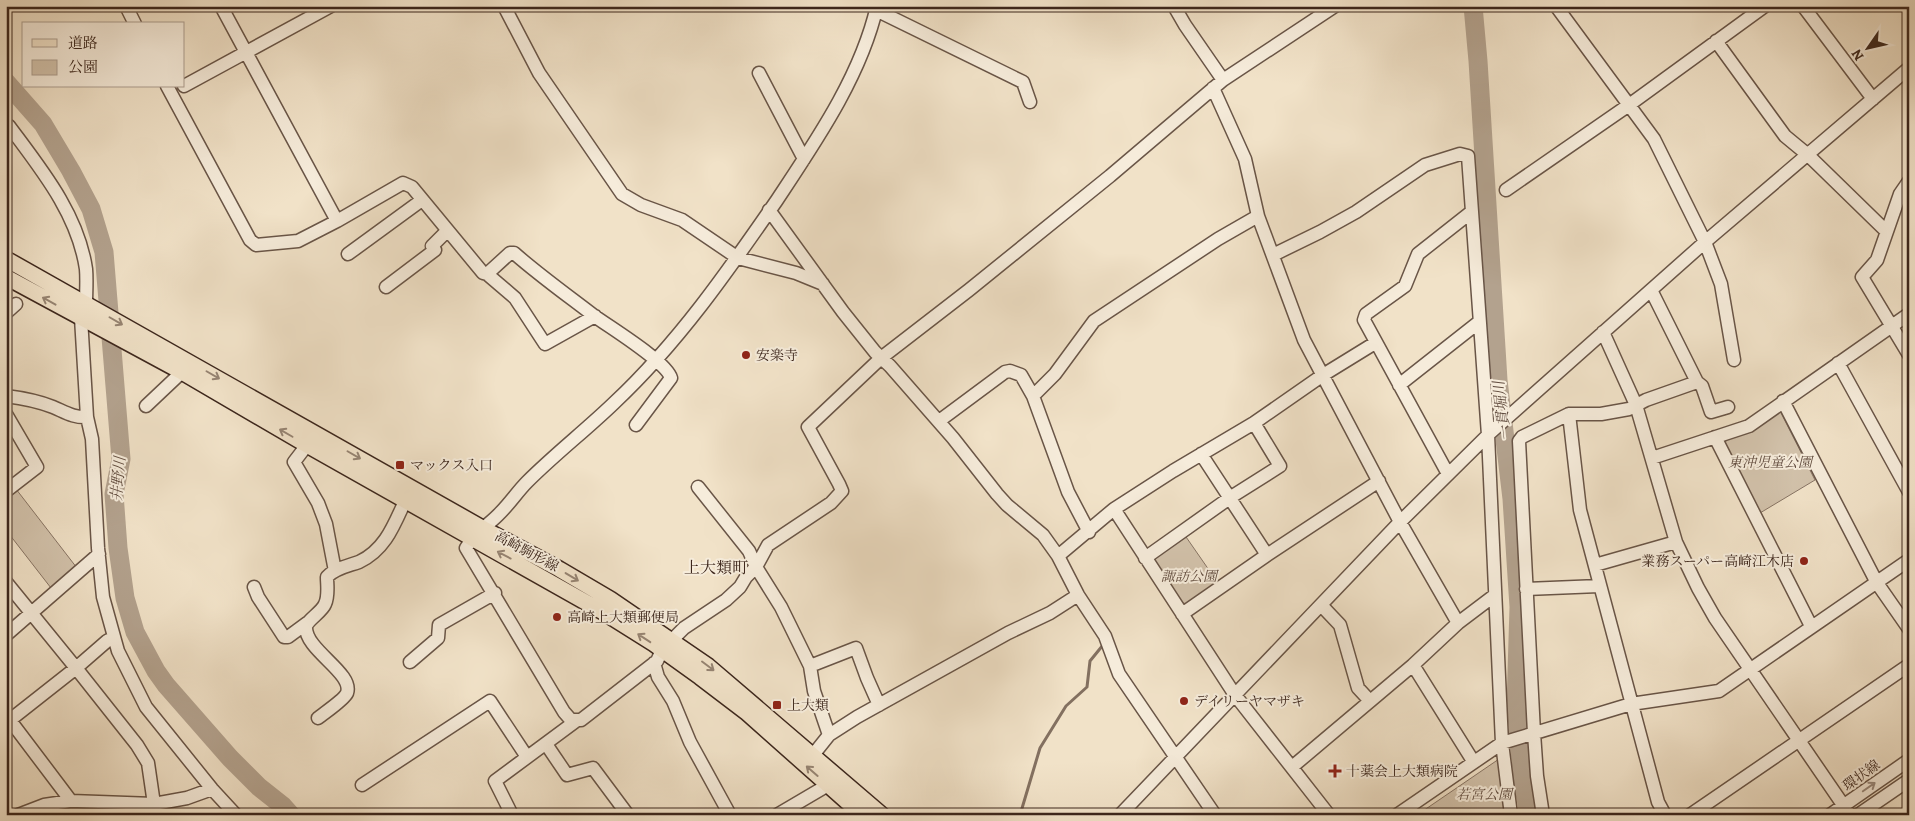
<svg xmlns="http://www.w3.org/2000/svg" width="1915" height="821" viewBox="0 0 1915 821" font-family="Alegreya,'Noto Serif JP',serif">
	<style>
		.green { fill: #d2c2ab; stroke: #877464 }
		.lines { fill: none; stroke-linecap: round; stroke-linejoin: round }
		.stream { stroke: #837060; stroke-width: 3 }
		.river { stroke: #b3a28e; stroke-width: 19 }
		.minor-casing { stroke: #695547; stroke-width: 15 }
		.major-casing { stroke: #3c261c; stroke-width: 18 }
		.minor { stroke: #f6ecdb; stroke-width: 12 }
		.major { stroke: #f1e2c8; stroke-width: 15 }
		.oneway { stroke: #968472 }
		.oneway2 { stroke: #99897c }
		.poi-dot { fill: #8f2418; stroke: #f6ecdb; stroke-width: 2 }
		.labels { text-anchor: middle; stroke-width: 4; stroke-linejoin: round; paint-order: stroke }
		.poi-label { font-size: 14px; fill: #3c261c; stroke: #f6ecdb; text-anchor: start }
		.park-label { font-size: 14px; font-style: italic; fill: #624d40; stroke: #f6ecdb }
		.street-label { font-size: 14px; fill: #3c261c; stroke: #f6ecdb }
		.water-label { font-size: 15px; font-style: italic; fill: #604b3e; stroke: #f6ecdb }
		.quarter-label { font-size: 16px; fill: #3c261c; stroke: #f6ecdb }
	</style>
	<rect width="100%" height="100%" fill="#f1e2c8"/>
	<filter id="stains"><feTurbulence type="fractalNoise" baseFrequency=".004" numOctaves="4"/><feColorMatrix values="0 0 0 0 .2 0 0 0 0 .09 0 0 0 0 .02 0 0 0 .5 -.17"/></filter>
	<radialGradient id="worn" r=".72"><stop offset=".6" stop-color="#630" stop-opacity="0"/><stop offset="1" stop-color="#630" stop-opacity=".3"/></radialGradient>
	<!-- green -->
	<path class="green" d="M1780 411 1815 480 1760 513 1725 443 1728 437Z
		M16 489 77 568 51 588 6 530V496Z
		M1184 534 1218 583 1189 604 1182 603 1154 559Z
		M1499 759 1508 815H1417Z"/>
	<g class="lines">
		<!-- stream -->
		<path class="stream" d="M1020 815 1040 748 1066 706 1087 687 1090 661 1103 645"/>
		<!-- river -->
		<path class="river" d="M1473 6 1478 61 1498 380 1512 499 1519 607 1516 705 1523 782 1529 815
			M6 82 43 124 71 171 91 209 104 252 121 459 114 494 118 548 125 598 135 632 156 671 166 685 230 758 259 787 283 806 291 815"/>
		<!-- minor casing -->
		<g class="minor-casing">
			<path id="minor" d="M126 6 135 24
				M221 6 337 221
				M504 6 539 73 622 194 641 205 682 220 738 258 796 273 823 284
				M875 6 876 10 1023 82 1030 102
				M877 6C861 76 816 141 777 200 728 271 678 343 614 403 586 430 555 454 527 482 518 491 510 503 500 513 489 525 474 533 466 548L564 712 571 720H581L657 661 662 650 684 628 726 600 740 587 746 577 756 567 768 545 831 503 842 491 839 484 808 427 881 358 969 290 1110 176 1223 80 1335 6
				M1174 6 1185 25 1223 80
				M1556 6 1654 139 1705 242 1721 284 1734 360
				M1803 6 1873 99
				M1716 41 1785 136 1808 155 1886 231
				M759 73 804 159
				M167 86 250 240 256 245 298 241 337 221 403 183 412 187 483 273 487 274 510 253H514C539 275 567 295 593 315 609 327 666 361 671 378L636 425
				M184 86 331 6
				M1213 88 1245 159 1258 216 1304 340 1400 522 1458 623
				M6 126H9C41 169 78 214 86 269 87 280 86 293 86 304
				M1909 181 1900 194 1877 260 1862 277 1909 355
				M1506 190 1629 105 1765 6
				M769 210 843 312 875 352 890 366 953 438 997 494 1007 505 1043 535 1058 556 1078 595 1105 636 1119 674 1215 815
				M348 254 422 200
				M1273 255 1320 232 1356 212 1425 165 1460 154 1468 156 1488 435 1502 743 1511 815
				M487 274 515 298 545 344 595 316
				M386 287 435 250 432 246 447 231
				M6 313 16 304
				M81 318 87 417 92 439 98 548 103 597 118 651 146 707 212 789 236 815
				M1603 332 1636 405 1676 542 1698 588 1715 618 1850 815
				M1838 363 1909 492
				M1697 382 1702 386 1711 412 1728 407
				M1399 385 1479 322
				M6 396C22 398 38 401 53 407 65 412 74 418 87 417
				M1033 396 1055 374 1094 321 1218 239 1258 216
				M1783 401 1877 583 1909 629
				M146 406 182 372 185 365
				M6 414 37 467 6 491
				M1569 414 1580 510 1658 802 1665 815
				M939 421 1005 372 1010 371 1021 375 1033 396 1068 492 1089 532
				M1715 437 1811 626
				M307 445 294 462 318 503 326 524 335 571
				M1201 454 1267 555
				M1652 458 1749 426 1909 314
				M1448 474 1364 320 1366 314 1405 286 1418 254 1470 213
				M698 487 749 551 756 567 781 607 810 666 856 648 867 678 879 705
				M1114 509 1235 695 1329 815
				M1058 556 1114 509 1173 471 1254 423 1323 375 1375 343
				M1145 558 1231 497 1280 466 1254 423
				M1595 565 1676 542
				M6 582 76 668 107 641 114 637
				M254 587 258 597 284 637H288L307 623
				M1526 589 1599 586
				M1321 605 1340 625 1358 688 1370 701
				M1182 614 1267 555 1379 481
				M6 635 99 554
				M410 662 438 638 439 625 495 593
				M654 663 658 677 673 701 690 742 730 815
				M1413 665 1473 761
				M810 666 814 691 829 735
				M6 715 71 801
				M318 718C324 713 344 700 347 693 354 673 305 650 306 627 307 620 322 612 325 604 329 596 327 585 327 577 335 568 348 566 359 562 385 550 394 525 405 501
				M10 720 76 668 137 745 148 763 154 804
				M546 744 567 775 593 768 628 815
				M813 755 829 735 857 717 1008 633 1050 613 1078 595
				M1292 767 1413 665 1458 623 1495 595
				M362 785 490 701 527 757
				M18 815 44 805 71 801 154 804 187 798 212 789
				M512 815 495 781 576 721
				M777 815 828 785
				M1120 815 1400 522 1490 433 1705 242 1909 68
				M1397 815 1502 743 1631 704 1719 691 1909 560
				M1543 815 1537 776 1534 733 1519 441 1522 437 1569 414H1601L1629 409 1646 400 1697 382 1651 290
				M1690 815 1909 665
				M1830 815 1909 760
				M1858 815 1909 780"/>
		</g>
		<!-- major casing -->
		<g class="major-casing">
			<path id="major" d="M6 259 484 529 559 569 610 599 708 666 882 815
				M6 277 182 372 307 445 603 612 654 644 700 677 746 712 862 815"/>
		</g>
		<!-- minor -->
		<use href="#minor" class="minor"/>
		<!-- major -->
		<use href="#major" class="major"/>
	</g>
	<!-- one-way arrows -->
	<defs><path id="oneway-shaft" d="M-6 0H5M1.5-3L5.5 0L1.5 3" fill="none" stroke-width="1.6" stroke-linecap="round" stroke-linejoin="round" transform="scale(1.25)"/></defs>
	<g class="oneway">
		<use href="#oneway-shaft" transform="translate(49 301) rotate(-151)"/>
		<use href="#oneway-shaft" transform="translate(116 321) rotate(30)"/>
		<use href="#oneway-shaft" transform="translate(213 375) rotate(30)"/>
		<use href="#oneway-shaft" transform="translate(286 433) rotate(-150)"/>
		<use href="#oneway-shaft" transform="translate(354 455) rotate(30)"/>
		<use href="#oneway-shaft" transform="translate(504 555) rotate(-152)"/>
		<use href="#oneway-shaft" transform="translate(572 577) rotate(31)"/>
		<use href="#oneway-shaft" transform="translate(644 638) rotate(-147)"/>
		<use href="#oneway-shaft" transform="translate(708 666) rotate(37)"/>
		<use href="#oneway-shaft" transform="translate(812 771) rotate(-139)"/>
	</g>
	<use class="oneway2" href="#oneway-shaft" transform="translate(1869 787) rotate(-35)"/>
	<!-- markers -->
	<g class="poi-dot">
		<circle cx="746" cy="355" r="5"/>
		<rect x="395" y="460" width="10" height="10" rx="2.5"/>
		<circle cx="1804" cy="561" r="5"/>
		<circle cx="557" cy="617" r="5"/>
		<circle cx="1184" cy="701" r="5"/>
		<rect x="772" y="700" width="10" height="10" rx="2.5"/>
		<path d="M1332.5 763.5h5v5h5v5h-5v5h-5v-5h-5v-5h5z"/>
	</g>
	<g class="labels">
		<!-- poi labels -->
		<g class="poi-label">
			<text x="756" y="360">安楽寺</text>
			<text x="410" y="470">マックス入口</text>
			<text x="1794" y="566" text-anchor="end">業務スーパー高崎江木店</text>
			<text x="567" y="622">高崎上大類郵便局</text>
			<text x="1194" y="706">デイリーヤマザキ</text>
			<text x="787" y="710">上大類</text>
			<text x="1346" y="776">十薬会上大類病院</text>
		</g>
		<!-- park labels -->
		<g class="park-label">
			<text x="1770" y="467">東沖児童公園</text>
			<text x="1189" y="581">諏訪公園</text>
			<text x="1484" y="799">若宮公園</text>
		</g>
		<!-- street labels -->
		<g class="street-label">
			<text transform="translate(527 551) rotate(28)" y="5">高崎駒形線</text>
			<text transform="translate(1861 775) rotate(-35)" y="5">環状線</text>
		</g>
		<!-- water labels -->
		<g class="water-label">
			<text transform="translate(1502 411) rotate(-97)" y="5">一貫堀川</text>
			<text transform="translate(118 479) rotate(-85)" y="5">井野川</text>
		</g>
		<!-- quarter labels -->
		<g class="quarter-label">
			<text x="716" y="573">上大類町</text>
		</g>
	</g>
	<!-- margin -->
	<rect width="1915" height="821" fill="none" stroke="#f1e2c8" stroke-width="25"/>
	<rect x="8" y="8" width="1900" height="806" fill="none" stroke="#3c261c" stroke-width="2.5"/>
	<rect x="12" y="12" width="1890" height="796" fill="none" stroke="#3c261c"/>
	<!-- legend -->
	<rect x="22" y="22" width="162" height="65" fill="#f6ecdb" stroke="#ac9d8f"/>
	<rect x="32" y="39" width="25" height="8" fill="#f1e2c8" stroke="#ac9d8f"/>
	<text x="68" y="48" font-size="15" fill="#3c261c">道路</text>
	<rect x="32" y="60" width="25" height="15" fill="#d2c2ab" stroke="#ac9d8f"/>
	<text x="68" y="72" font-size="15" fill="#3c261c">公園</text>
	<!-- north arrow -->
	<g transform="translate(1868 48) rotate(236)" stroke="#f6ecdb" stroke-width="4" paint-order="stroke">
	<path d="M0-4L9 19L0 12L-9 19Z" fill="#3c261c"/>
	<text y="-8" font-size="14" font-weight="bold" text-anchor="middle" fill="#3c261c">N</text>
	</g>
	<rect width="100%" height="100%" filter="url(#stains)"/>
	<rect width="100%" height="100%" fill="url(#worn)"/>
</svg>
